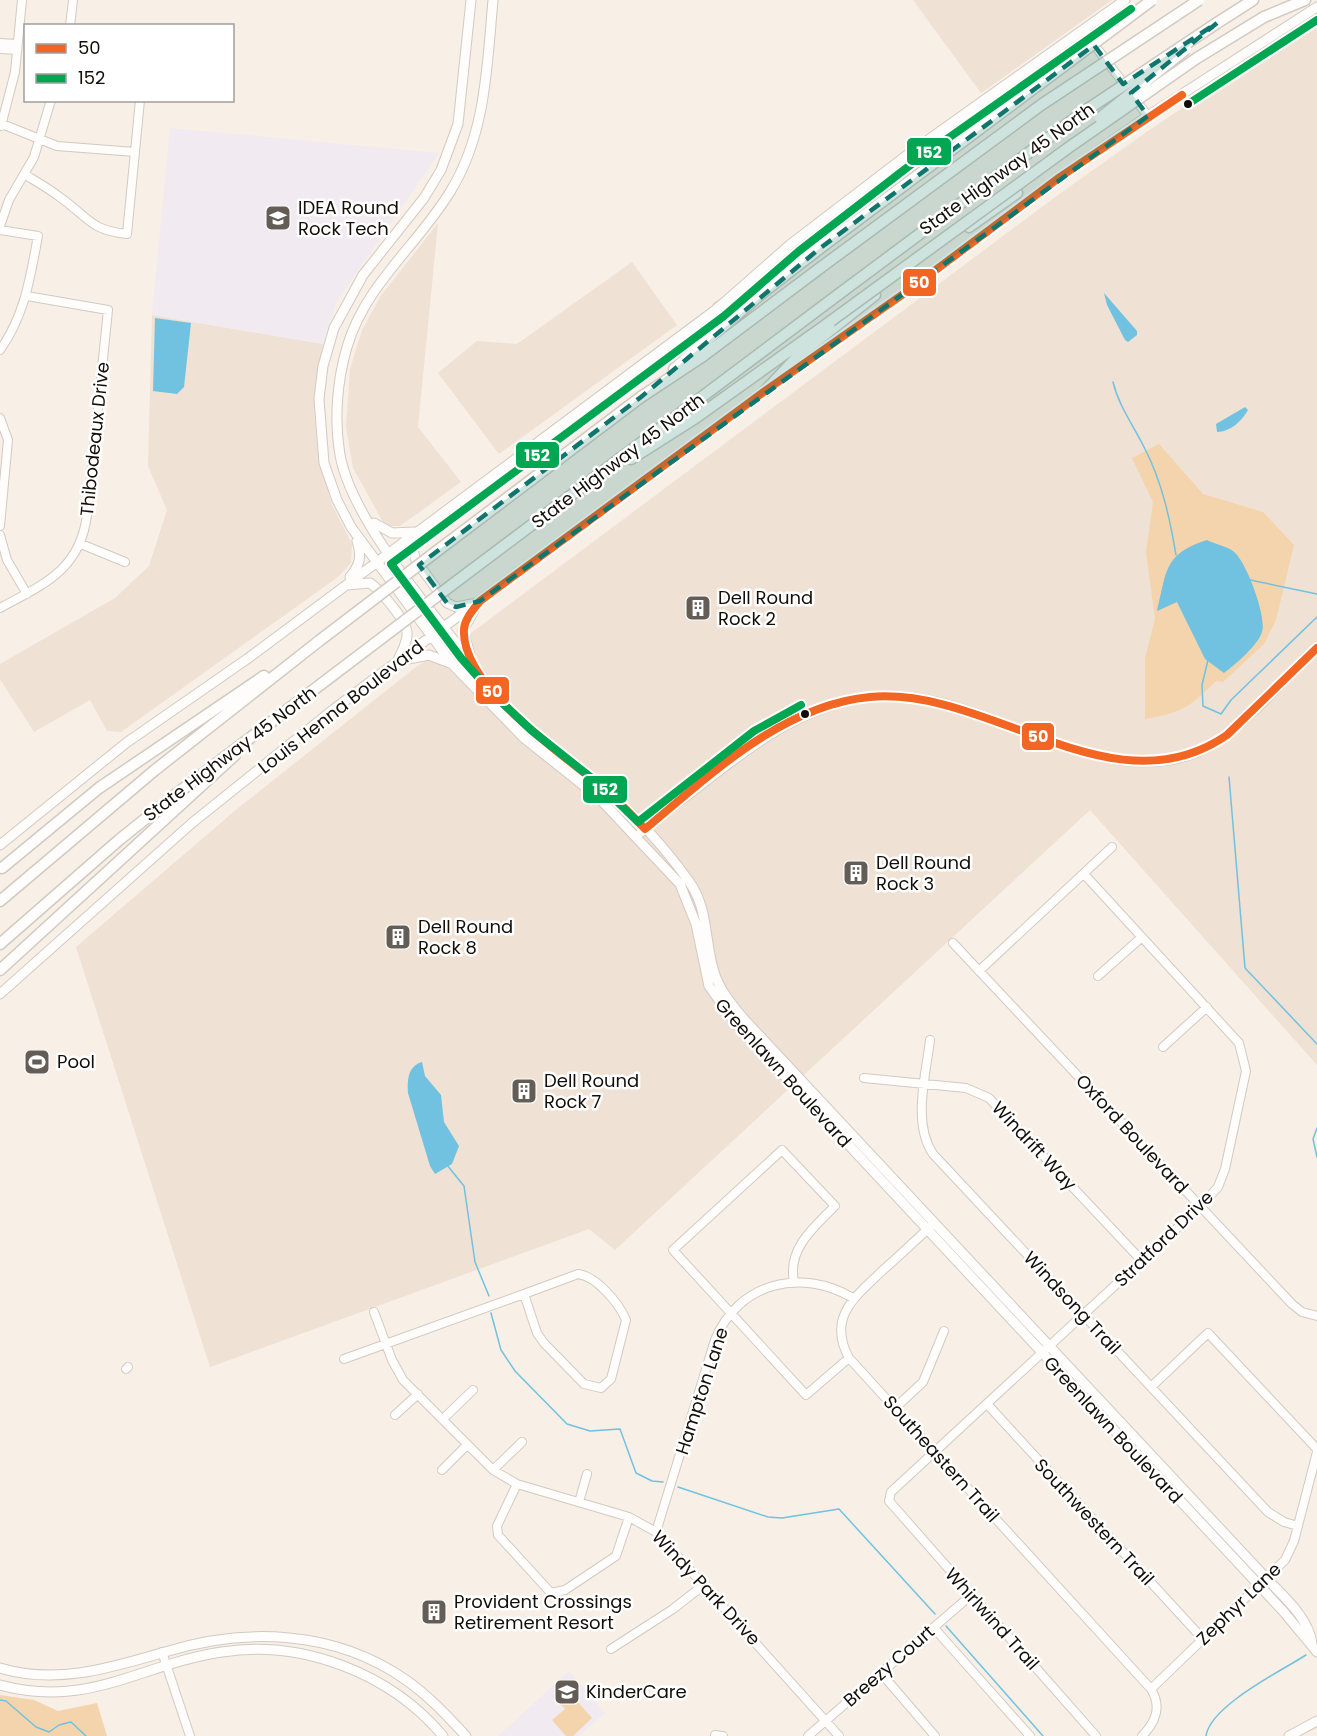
<svg xmlns="http://www.w3.org/2000/svg" width="1317" height="1736" viewBox="0 0 1317 1736" font-family="Poppins,sans-serif">
	<style>
		.commercial { fill: #efe1d4 }
		.education { fill: #f1eaf1 }
		.green { fill: #f4d4ac }
		.water { fill: #70c2e0 }
		.lines { fill: none; stroke-linecap: round; stroke-linejoin: round }
		.stream { stroke: #70c2e0; stroke-width: 1.5 }
		.minor-casing { stroke: #d1cac2; stroke-width: 10 }
		.major-casing { stroke: #d1cac2; stroke-width: 11 }
		.highway-casing { stroke: #d1cac2; stroke-width: 13 }
		.minor { stroke: #fefdfb; stroke-width: 8 }
		.major { stroke: #fefdfb; stroke-width: 9 }
		.highway { stroke: #fefdfb; stroke-width: 10 }
		.highway-bridge-casing { stroke: #d1cac2; stroke-width: 13; stroke-linecap: butt }
		.highway-bridge { stroke: #fefdfb; stroke-width: 10 }
		.bus-1-casing { stroke: #fff; stroke-width: 12 }
		.bus-2-casing { stroke: #fff; stroke-width: 12 }
		.bus-1 { stroke: #f26522; stroke-width: 8 }
		.bus-2 { stroke: #00a651; stroke-width: 8 }
		.marked { fill: #0f766e; fill-opacity: 0.2; stroke: #0f766e; stroke-width: 4.5; stroke-dasharray: 12 8; stroke-linejoin: round }
		.bus-dot { fill: #130e08; stroke: #fff; stroke-width: 2 }
		.labels { text-anchor: middle; stroke-width: 5; stroke-linejoin: round; paint-order: stroke }
		.street-label { font-size: 18px; fill: #130e08; stroke: #fff }
		.poi-label { font-size: 18px; fill: #130e08; stroke: #fff; text-anchor: start }
		.line-badge { stroke: #fff; stroke-width: 2 }
		.badge-label { font-size: 16px; text-anchor: middle; font-weight: bold; fill: #fff }
	</style>
	<rect width="100%" height="100%" fill="#f8efe6"/>
	<!-- commercial -->
	<path class="commercial" d="M913 0H1112L981 93Z
		M1317 18V1065L1090 810 615 1250 589 1229 210 1367 76 947 237 809 416 667 471 633 1058 195 1148 131Z
		M438 223 418 427 461 482 400 526H389L383 522 353 468 346 427 350 369 362 330 380 297Z
		M632 262 677 325 499 454 438 373 477 341 517 344Z
		M152 315 323 344 314 409 318 455 332 505 352 544 351 563 338 577 121 732 107 731 90 700 34 732 0 679V664L115 598 149 566 167 510 148 466Z"/>
	<!-- education -->
	<path class="education" d="M170 128 439 153 337 301 323 344 152 315Z
		M569 1671 605 1713 579 1736H498Z"/>
	<!-- green -->
	<path class="green" d="M1159 444 1203 494 1263 512 1294 545 1276 620 1264 644 1223 682 1216 681C1189 708 1183 712 1145 719V658L1155 619 1146 552 1153 502 1132 458Z
		M564 1686 592 1718 573 1736H566L552 1720 565 1709 553 1696Z
		M0 1695 34 1700 58 1711 97 1703 107 1736H0Z"/>
	<!-- water -->
	<path class="water" d="M1104 293 1137 331V335L1128 342 1125 340 1107 305Z
		M155 318 191 323 184 387 177 394 153 391Z
		M1245 407 1248 410C1242 421 1230 432 1217 432L1216 424Z
		M1207 540C1215 544 1226 546 1233 551 1246 560 1267 617 1262 632 1258 645 1235 665 1224 673L1205 659 1177 602 1157 611C1167 572 1163 554 1207 540Z
		M422 1062 425 1076 441 1095 444 1122 459 1146 452 1164 435 1174 430 1166 408 1093C407 1080 408 1066 422 1062Z"/>
	<g class="lines">
		<!-- stream -->
		<path class="stream" d="M1113 382C1119 407 1134 426 1145 449 1162 482 1170 519 1176 555
			M1250 580 1317 594
			M1208 660 1202 685 1203 706 1221 714 1231 700 1317 617
			M1229 777 1245 968 1317 1044
			M1317 1128 1313 1139 1317 1157
			M447 1165 464 1186 475 1262 489 1296
			M491 1313 501 1350 515 1371 567 1424 590 1431 620 1429 636 1473 652 1481 663 1482
			M678 1487 768 1517 782 1518 839 1509 935 1614
			M946 1626 1043 1736
			M0 1700 6 1701 36 1727 49 1732 59 1725 71 1722 86 1736
			M1206 1736C1210 1706 1281 1671 1306 1655"/>
		<!-- minor casing -->
		<g class="minor-casing">
			<path id="minor" d="M70 26 73 0
				M1083 30 1127 88
				M0 43 17 44
				M0 49 17 50
				M1134 98 1148 116
				M2 124 57 146 135 152
				M1 126 15 72 22 0
				M24 174C37 182 50 189 61 198 89 218 90 230 127 234L140 100
				M0 226 9 200 34 157 51 100
				M0 230 38 236C30 278 25 315 0 350
				M0 418 8 440 0 526
				M0 535 7 560 27 594
				M81 544 125 562
				M0 608C44 584 80 570 87 515L108 310 27 296
				M637 836C660 816 685 798 709 779 758 741 804 707 868 697 981 680 1108 809 1214 744 1247 723 1288 676 1317 648
				M1084 874 1239 1043 1246 1071 1225 1169 1218 1187 1200 1207 891 1492 889 1501 1096 1736
				M953 943 1292 1304 1302 1312 1317 1316
				M979 971 1112 847
				M1098 976 1142 937
				M930 1040C926 1075 912 1123 933 1154L1268 1512 1284 1522 1298 1526
				M1163 1047 1207 1007
				M864 1078 966 1088 989 1098 1142 1261
				M931 1226C915 1241 899 1256 882 1271 855 1297 827 1317 849 1358L1151 1689C1162 1707 1156 1722 1142 1736
				M578 1274C596 1276 619 1303 626 1320L611 1379 601 1388 584 1384 544 1343 537 1333 524 1294Z
				M794 1281C787 1249 815 1226 835 1206L782 1150 673 1250 806 1395 849 1358
				M374 1312 392 1360 403 1380 493 1470 517 1484 629 1517 656 1532 839 1736
				M344 1359 524 1294
				M126 1369 128 1367
				M1151 1387 1208 1333 1317 1449
				M987 1404 1202 1638
				M895 1408 923 1382 944 1331
				M395 1415 418 1394
				M443 1419 473 1390
				M442 1470 467 1445
				M493 1470 522 1442
				M517 1484 497 1526 498 1535 551 1593 565 1590 616 1556 629 1517
				M579 1502 587 1474
				M656 1532 715 1340C738 1283 801 1267 853 1298
				M934 1628 1030 1736
				M611 1649 673 1609 705 1584
				M162 1652 190 1736
				M881 1673 935 1736
				M1151 1689 1285 1560 1294 1541 1317 1452
				M715 1735 723 1736
				M808 1736 970 1596"/>
		</g>
		<!-- major casing -->
		<g class="major-casing">
			<path id="major" d="M471 0 458 124 441 170 424 198 363 275 334 328 323 366 319 399 324 463 337 500 351 527 453 665 524 738 598 797 680 884 696 924 709 986 736 1024 1283 1611 1317 1652
				M493 0C487 66 486 134 450 192 417 246 365 285 347 347 337 381 334 420 340 455 351 516 422 600 460 648 481 674 498 700 522 722 549 747 580 767 607 791 636 816 665 848 688 880 709 908 704 940 714 972 719 989 731 1004 743 1018L1267 1579C1284 1597 1309 1618 1312 1644
				M374 523 392 533 414 532
				M416 532 413 550 416 561 447 603 456 607 472 604
				M350 577C360 565 362 556 357 541
				M347 585 370 583C381 591 405 619 407 632 408 641 402 651 398 660
				M470 655 463 630 476 607
				M403 660 429 655 450 663
				M0 845 126 743 247 659 718 308 792 243 907 155 1125 0
				M0 994 192 823 334 709 430 637 765 391 909 290 1060 177 1148 116 1317 7
				M0 1668C57 1685 110 1668 165 1652 245 1627 335 1630 406 1680 429 1696 447 1716 466 1736
				M0 1685C90 1709 140 1664 222 1652 303 1639 391 1674 443 1736
				M1289 1736 1317 1721"/>
		</g>
		<!-- highway casing -->
		<g class="highway-casing">
			<path id="highway" d="M1264 17 1305 0
				M1217 23 1253 0
				M969 227 1017 193
				M810 248 851 219
				M718 308 754 288 795 259
				M674 369 762 293 819 249
				M765 391 799 355 875 295
				M631 459 697 417 831 321
				M437 551 641 397 703 356 820 268
				M457 581 839 294
				M2 868 99 788 264 676
				M0 901 155 770 319 641
				M0 944 119 840 175 795
				M0 970 235 755"/>
		</g>
		<!-- minor -->
		<use href="#minor" class="minor"/>
		<!-- major -->
		<use href="#major" class="major"/>
		<!-- highway -->
		<use href="#highway" class="highway"/>
		<!-- highway-bridge casing -->
		<g class="highway-bridge-casing">
			<path id="highway-bridge" d="M1100 118 1186 49
				M819 249 1152 0
				M820 268 1041 105 1199 0
				M839 294 1082 113 1217 23
				M831 321 1068 148 1197 58 1264 17
				M319 641 437 551
				M175 795 457 581"/>
		</g>
		<!-- highway-bridge -->
		<use href="#highway-bridge" class="highway-bridge"/>
		<!-- bus-1 casing -->
		<g class="bus-1-casing">
			<path id="bus-1" d="M1182 95 1060 177 909 290 765 391 480 601C474 609 465 618 464 629 460 686 566 757 606 790 620 802 632 816 645 829 709 776 782 705 870 697 991 686 1113 814 1227 735L1317 648"/>
		</g>
		<!-- bus-2 casing -->
		<g class="bus-2-casing">
			<path id="bus-2" d="M1188 104 1317 20
				M801 705 754 731 638 822 598 783 531 730 494 695 461 658 391 564 724 316 799 251 913 163 1131 9"/>
		</g>
		<!-- bus-1 -->
		<use href="#bus-1" class="bus-1"/>
		<!-- bus-2 -->
		<use href="#bus-2" class="bus-2"/>
	</g>
	<!-- marked area -->
	<path class="marked" d="M1217 23 1131 93 1148 116 480 601 456 607 447 603 419 565 641 397 819 249 1094 45 1123 84Z"/>
	<!-- icons -->
	<defs>
		<g id="school-square" transform="scale(1.35)"><rect x="-9" y="-9" width="18" height="18" rx="4" fill="#635d56" stroke="#fff"/><path d="M0-5L7-2L0 1L-7-2ZM-4 1L0 2.5L4 1V4Q0 6-4 4Z" fill="#fff"/></g>
		<g id="building-square" transform="scale(1.35)"><rect x="-9" y="-9" width="18" height="18" rx="4" fill="#635d56" stroke="#fff"/><path d="M-4-6H4V6H1V3H-1V6H-4ZM-2.5-4.3h1.7v1.8h-1.7ZM.8-4.3h1.7v1.8H.8ZM-2.5-1h1.7V.8h-1.7ZM.8-1h1.7V.8H.8Z" fill="#fff"/></g>
		<g id="stadium-square" transform="scale(1.35)"><rect x="-9" y="-9" width="18" height="18" rx="4" fill="#635d56" stroke="#fff"/><path d="M0-5a6.5 5 0 1 0 0 10a6.5 5 0 1 0 0-10ZM-3.5-1.8h7v3.6h-7Z" fill="#fff"/></g>
	</defs>
	<g fill-rule="evenodd">
		<use href="#school-square" x="278" y="218"/>
		<use href="#building-square" x="698" y="608"/>
		<use href="#building-square" x="856" y="873"/>
		<use href="#building-square" x="398" y="937"/>
		<use href="#stadium-square" x="37" y="1062"/>
		<use href="#building-square" x="524" y="1091"/>
		<use href="#building-square" x="434" y="1612"/>
		<use href="#school-square" x="567" y="1692"/>
	</g>
	<!-- markers -->
	<g class="bus-dot">
		<circle cx="1188" cy="104" r="5"/>
		<circle cx="805" cy="714" r="5"/>
	</g>
	<g class="labels">
		<!-- street labels -->
		<g class="street-label">
			<text transform="translate(1007 169) rotate(-36)" y="6">State Highway 45 North</text>
			<text transform="translate(95 439) rotate(-84)" y="6">Thibodeaux Drive</text>
			<text transform="translate(618 461) rotate(-37)" y="6">State Highway 45 North</text>
			<text transform="translate(341 707) rotate(-38)" y="6">Louis Henna Boulevard</text>
			<text transform="translate(230 754) rotate(-37)" y="6">State Highway 45 North</text>
			<text transform="translate(783 1073) rotate(48)" y="6">Greenlawn Boulevard</text>
			<text transform="translate(1132 1134) rotate(47)" y="6">Oxford Boulevard</text>
			<text transform="translate(1034 1146) rotate(47)" y="6">Windrift Way</text>
			<text transform="translate(1164 1239) rotate(-44)" y="6">Stratford Drive</text>
			<text transform="translate(1072 1303) rotate(47)" y="6">Windsong Trail</text>
			<text transform="translate(702 1391) rotate(-72)" y="6">Hampton Lane</text>
			<text transform="translate(1113 1430) rotate(47)" y="6">Greenlawn Boulevard</text>
			<text transform="translate(941 1459) rotate(48)" y="6">Southeastern Trail</text>
			<text transform="translate(1094 1522) rotate(47)" y="6">Southwestern Trail</text>
			<text transform="translate(706 1588) rotate(47)" y="6">Windy Park Drive</text>
			<text transform="translate(1239 1604) rotate(-44)" y="6">Zephyr Lane</text>
			<text transform="translate(992 1619) rotate(48)" y="6">Whirlwind Trail</text>
			<text transform="translate(889 1666) rotate(-41)" y="6">Breezy Court</text>
		</g>
		<!-- poi labels -->
		<g class="poi-label">
			<text x="298" y="214">IDEA Round<tspan x="298" dy="21">Rock Tech</tspan></text>
			<text x="718" y="604">Dell Round<tspan x="718" dy="21">Rock 2</tspan></text>
			<text x="876" y="869">Dell Round<tspan x="876" dy="21">Rock 3</tspan></text>
			<text x="418" y="933">Dell Round<tspan x="418" dy="21">Rock 8</tspan></text>
			<text x="57" y="1068">Pool</text>
			<text x="544" y="1087">Dell Round<tspan x="544" dy="21">Rock 7</tspan></text>
			<text x="454" y="1608">Provident Crossings<tspan x="454" dy="21">Retirement Resort</tspan></text>
			<text x="586" y="1698">KinderCare</text>
		</g>
	</g>
	<g class="line-badge">
		<rect x="906" y="137" width="46" height="29" rx="6" fill="#00a651"/>
		<rect x="902" y="268" width="35" height="29" rx="6" fill="#f26522"/>
		<rect x="515" y="441" width="45" height="28" rx="6" fill="#00a651"/>
		<rect x="475" y="676" width="35" height="29" rx="6" fill="#f26522"/>
		<rect x="1021" y="722" width="34" height="29" rx="6" fill="#f26522"/>
		<rect x="582" y="775" width="46" height="29" rx="6" fill="#00a651"/>
	</g>
	<g class="badge-label">
		<text x="929" y="158">152</text>
		<text x="919" y="288">50</text>
		<text x="537" y="461">152</text>
		<text x="492" y="697">50</text>
		<text x="1038" y="742">50</text>
		<text x="605" y="795">152</text>
	</g>
	<!-- legend -->
	<rect x="24" y="24" width="210" height="78" fill="#ffffff" stroke="#a19f9c" stroke-width="1.5"/>
	<rect x="36" y="44" width="30" height="9" fill="#f26522" stroke="#a19f9c" stroke-width="1.5"/>
	<text x="78" y="54" font-size="18" fill="#130e08">50</text>
	<rect x="36" y="74" width="30" height="9" fill="#00a651" stroke="#a19f9c" stroke-width="1.5"/>
	<text x="78" y="84" font-size="18" fill="#130e08">152</text>
</svg>
